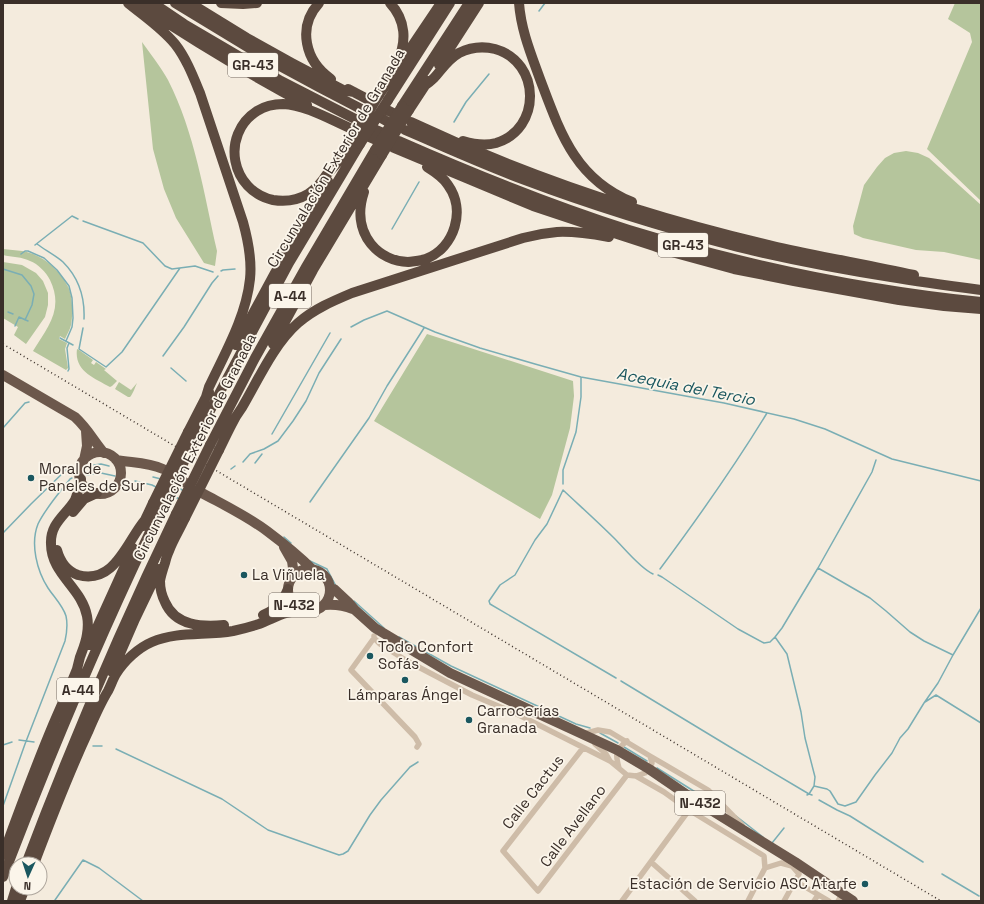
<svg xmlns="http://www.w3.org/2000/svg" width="984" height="904" viewBox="0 0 984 904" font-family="'Space Grotesk',sans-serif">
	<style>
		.green { fill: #b5c59c }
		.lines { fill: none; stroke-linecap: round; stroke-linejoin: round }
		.stream { stroke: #7aaeb4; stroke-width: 1.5 }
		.minor { stroke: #cebca8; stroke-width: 5.5 }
		.trunk { stroke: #6c584c; stroke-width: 10 }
		.motorway { stroke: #5c4a3f; stroke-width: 10 }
		.rail { stroke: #3a2f29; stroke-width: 1.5; stroke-dasharray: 1 3; stroke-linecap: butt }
		.motorway-bridge { stroke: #5c4a3f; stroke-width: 10 }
		.poi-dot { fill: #1a575f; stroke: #fbf5ea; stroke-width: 1.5 }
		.labels { text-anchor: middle; stroke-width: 3.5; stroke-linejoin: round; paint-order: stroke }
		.shield { fill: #fbf5ea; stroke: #746a63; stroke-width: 1 }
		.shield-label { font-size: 14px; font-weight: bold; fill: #3a2f29 }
		.street-label { font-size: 15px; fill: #3a2f29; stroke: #fbf5ea }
		.poi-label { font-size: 15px; fill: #3a2f29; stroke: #fbf5ea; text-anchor: start }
		.water-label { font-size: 16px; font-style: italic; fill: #1a575f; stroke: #fbf5ea }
	</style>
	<rect width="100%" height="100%" fill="#f4ebdd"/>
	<!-- green -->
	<path class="green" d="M955 3H981V201L927 149 972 42 970 33 948 19Z
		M142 42C151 55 161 67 168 80 195 133 204 194 217 251L215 266 204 263 176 218 164 189 153 149Z
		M906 151 918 153 929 158 981 205V260L944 252 916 250 863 238 854 234 853 226 864 185 877 167 885 158 894 153Z
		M3 249C9 250 16 250 22 251 41 254 58 268 67 285 73 294 73 315 71 325 70 330 67 334 65 339L60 336 59 339 67 343 65 349 68 368 66 370 33 351C48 327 64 309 50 280 46 272 38 264 30 261 23 257 11 257 3 255Z
		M3 262 22 265 36 273 43 281 48 293V305L45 317 26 344 14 335 18 327 3 318Z
		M427 334 573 381 574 396 570 428 552 495 540 519 374 421Z
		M77 349 79 350 93 360 91 363 94 365 96 362 106 369 104 370 117 381 112 386 110 387C94 378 74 371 77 349Z
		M119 382 131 390 137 383C135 387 133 394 130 397H128L115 389Z"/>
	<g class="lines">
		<!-- stream -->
		<path class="stream" d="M539 11 545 3
			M454 122 466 102 489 74
			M83 221 143 243 165 266 172 269 195 266 213 272
			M392 229 419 182
			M37 244C45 250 55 255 63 262 78 277 85 297 84 319
			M35 245 72 216 78 219
			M21 254 25 251H28L44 258 57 270 69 286 72 298 73 318 72 327 66 341
			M3 269 22 275 31 286 34 294 32 305 25 320
			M221 271 223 270 235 269
			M8 312 13 314
			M15 326 19 317 28 321
			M351 327 364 320 387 311 435 332 480 348 535 364 581 377 724 403 794 419 825 429 892 459 981 481
			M83 328 79 349 106 367 122 352 180 268
			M60 338 73 345
			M163 356 184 327 212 283 218 276
			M171 368 186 381
			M68 371 69 369 67 348 69 343
			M3 428 25 403 29 402
			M272 434 330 333
			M243 462 250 454 264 449 278 441 293 421 306 401 319 373 341 339
			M255 463 262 454
			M94 465 101 464 109 466
			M231 469 235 466
			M87 475 101 473 115 476
			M153 477 161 479
			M135 481 152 485 156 487
			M563 484V470L576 432 581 397V377
			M177 487 184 491
			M172 496 180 499
			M310 502 369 418 387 386 424 328
			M3 533 31 504 68 468
			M284 537 291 543
			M310 561 327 569 336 586
			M660 569C698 518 734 467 767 413
			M658 575 662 577 738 629 764 643 770 642 775 637
			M354 601 384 628
			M399 637 451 666 576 724 590 728
			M953 655 981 608
			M616 678 490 604 489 601 500 585 515 575 535 540 547 524 563 490C580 506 598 522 615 539 625 549 640 568 653 574
			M621 681 730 747 809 794 814 786 827 789 830 791 838 804 845 806 856 802 875 775 892 753 900 738 908 729 924 703 938 683 953 655 924 641 910 632 886 611 870 598 818 568 872 472 876 460
			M925 702 936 695 981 723
			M600 733 618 743
			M19 740 34 742
			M3 745 12 742
			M93 746H102
			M624 747 647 761
			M116 749 222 799 268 830 339 855 343 854 348 851 370 815 381 800 410 767 418 762
			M657 768 708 800
			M814 786 815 777 805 738 801 712 787 654 775 637 782 628 818 568
			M807 795 809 794 812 795
			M819 800 837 810 850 816 923 862
			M3 806 25 744 65 641C67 632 68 625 66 616 63 606 54 597 48 588 37 571 30 544 38 524 45 509 60 492 70 479L72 478
			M736 816 763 837
			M772 843 784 828
			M942 874 979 896
			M56 901 55 900 83 860 99 868 143 901"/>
		<!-- minor -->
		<path class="minor" d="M374 636V638L351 670 415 737 419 744 417 747
			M374 638 380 644 407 661 472 695 517 714 610 761 627 775 636 776 645 773 649 769 652 763 650 756 610 732 598 730 583 734
			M595 744 606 754 610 761
			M583 748 503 851 538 891 627 775
			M650 756 708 790 742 825
			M619 768C615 754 615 750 627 741
			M636 776 664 792 689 810 764 856 765 868
			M651 862 695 901
			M765 868 781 863 792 866 799 874 784 901
			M795 881 829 901
			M622 901 689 810
			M748 901 765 868
			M814 901 818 895
			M838 901 842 894"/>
		<!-- trunk -->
		<path class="trunk" d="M3 375 75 417C87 428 94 441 104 453
			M79 473a21 21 0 1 1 42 0a21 21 0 1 1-42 0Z
			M84 460 87 446 86 431
			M116 460C133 463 147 462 163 469
			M179 479 186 483
			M202 493C224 505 247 516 267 531 283 543 298 555 312 569
			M284 547 292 561 294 575
			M288 590a21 21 0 1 1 42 0a21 21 0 1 1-42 0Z
			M330 588 334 589 349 603 355 610 375 628 450 673 617 750 649 769 690 797 795 862 853 901
			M324 605C335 604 343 605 353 609"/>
		<!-- motorway -->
		<path class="motorway" d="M128 3C144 16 162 28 175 44 186 58 193 76 200 93L243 222C248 240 252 260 250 279 246 317 225 353 209 387L206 397
			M153 3 184 24 281 81 357 120
			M175 3 269 60 319 87 363 110
			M190 3 247 38 292 63 343 90 354 92
			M221 3 243 4 257 3
			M319 3C297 27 305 61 331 79
			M390 3C406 20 407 42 397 62
			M519 3C521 30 531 54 540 79 560 132 575 179 632 202
			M140 5C194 41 249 74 307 105
			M439 65 479 3
			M424 86C427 84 431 81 434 78 442 69 448 59 459 53 471 47 483 46 495 49 541 62 542 129 496 143 485 146 473 144 463 141
			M348 89 369 100
			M379 95 441 3
			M388 100 450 3
			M402 106 469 3
			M387 110 393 113
			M409 110 428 81
			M381 118 388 122
			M411 122C528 177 651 218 777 247 822 257 868 265 914 275
			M352 129C331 120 306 105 283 104 274 104 265 106 257 111 220 135 231 191 273 200 285 202 298 200 308 194 316 189 322 182 327 174 331 170 334 167 337 163 343 155 347 147 352 139
			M374 129 381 132
			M405 130C445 147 484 165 525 180 594 206 666 228 738 247 788 259 840 269 891 277 921 282 951 286 981 290
			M369 137 376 140
			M399 141C474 174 551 205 629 230 744 265 862 290 981 302
			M394 148 533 206 611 232 654 246 668 251 734 269 794 281 899 300 944 306 981 309
			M364 192C358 210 359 229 371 244 380 255 394 262 408 262 414 261 421 261 426 259 455 247 466 210 448 185 443 177 435 172 427 167
			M273 344 313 270 382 155
			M236 345 275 273 328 181
			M188 432 206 397 209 392
			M196 437 236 362 289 263 360 144
			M210 445 255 358 306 267 375 150
			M219 450C224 440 229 429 234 420 237 414 241 410 244 404 259 378 275 343 298 323 314 309 333 301 352 293L523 238C534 235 545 233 557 232 574 231 592 234 609 237
			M73 512 84 499 97 493
			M185 518C180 529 173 540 169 551 167 555 166 559 165 563 163 569 161 575 160 581 160 589 162 596 165 602 175 626 202 627 224 625
			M143 526 145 520 153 503
			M57 550C60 561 67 571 78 575 115 585 127 541 145 520
			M263 615C278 608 281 605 288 589
			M89 645 133 548
			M112 672 135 619 159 569
			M3 855C19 811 35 768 53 725 61 706 70 687 77 669 78 665 79 661 80 657 83 649 86 642 87 634 88 628 88 621 87 616 82 588 51 574 51 544 50 523 66 515 75 500 78 493 79 486 81 479
			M26 864C71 745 121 628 176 514
			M34 864C51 819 68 775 88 732 94 718 100 704 108 691 111 685 113 679 116 674 124 661 138 648 152 642 177 631 206 636 233 631 242 629 250 627 259 624 277 617 285 610 305 611
			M3 877C51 752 103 628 162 507
			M12 901 16 888
			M20 901 25 888"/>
		<!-- rail -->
		<path class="rail" d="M3 344 941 901"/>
		<!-- motorway-bridge -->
		<path class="motorway-bridge" d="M352 139 379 95
			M360 144 388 100
			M375 150 402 106
			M382 155 409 110
			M153 503 188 432
			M162 507 196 437
			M176 514 210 445
			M185 518 219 450"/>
	</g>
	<!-- markers -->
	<g class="poi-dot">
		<circle cx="31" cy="478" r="4"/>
		<circle cx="244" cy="575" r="4"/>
		<circle cx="370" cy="656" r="4"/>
		<circle cx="405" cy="680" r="4"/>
		<circle cx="469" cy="720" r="4"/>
		<circle cx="865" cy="884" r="4"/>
	</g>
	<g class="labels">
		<!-- shield labels -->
		<g class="shield">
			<rect x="228" y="53" width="50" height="24" rx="3"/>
			<rect x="658" y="233" width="50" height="24" rx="3"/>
			<rect x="269" y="284" width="42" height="24" rx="3"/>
			<rect x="269" y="593" width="50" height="24" rx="3"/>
			<rect x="57" y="678" width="42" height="24" rx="3"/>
			<rect x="675" y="791" width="50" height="24" rx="3"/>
		</g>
		<g class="shield-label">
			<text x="253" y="70">GR-43</text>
			<text x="683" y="250">GR-43</text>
			<text x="290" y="301">A-44</text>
			<text x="294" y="610">N-432</text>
			<text x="78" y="695">A-44</text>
			<text x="700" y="808">N-432</text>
		</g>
		<!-- street labels -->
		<g class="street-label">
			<text transform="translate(336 158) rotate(-59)" y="5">Circunvalación Exterior de Granada</text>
			<text transform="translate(195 447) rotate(-63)" y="5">Circunvalación Exterior de Granada</text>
			<text transform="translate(533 792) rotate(-52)" y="5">Calle Cactus</text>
			<text transform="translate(573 826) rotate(-53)" y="5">Calle Avellano</text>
		</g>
		<!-- poi labels -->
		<g class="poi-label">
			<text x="39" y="474">Moral de<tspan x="39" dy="17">Paneles de Sur</tspan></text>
			<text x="252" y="580">La Viñuela</text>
			<text x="378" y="652">Todo Confort<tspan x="378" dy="17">Sofás</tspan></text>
			<text x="405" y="700" text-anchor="middle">Lámparas Ángel</text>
			<text x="477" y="716">Carrocerías<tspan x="477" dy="17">Granada</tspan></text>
			<text x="857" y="889" text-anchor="end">Estación de Servicio ASC Atarfe</text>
		</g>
		<!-- water labels -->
		<g class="water-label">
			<text transform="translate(686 386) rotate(11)" y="6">Acequia del Tercio</text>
		</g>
	</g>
	<!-- border -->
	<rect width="984" height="904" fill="none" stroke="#3a2f29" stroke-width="8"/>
	<!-- north arrow -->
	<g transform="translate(28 876) rotate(183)"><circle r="19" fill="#fbf5ea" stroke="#aea69d"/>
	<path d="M0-3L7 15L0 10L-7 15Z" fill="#1a575f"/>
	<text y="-6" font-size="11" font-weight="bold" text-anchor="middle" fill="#3a2f29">N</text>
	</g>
</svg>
